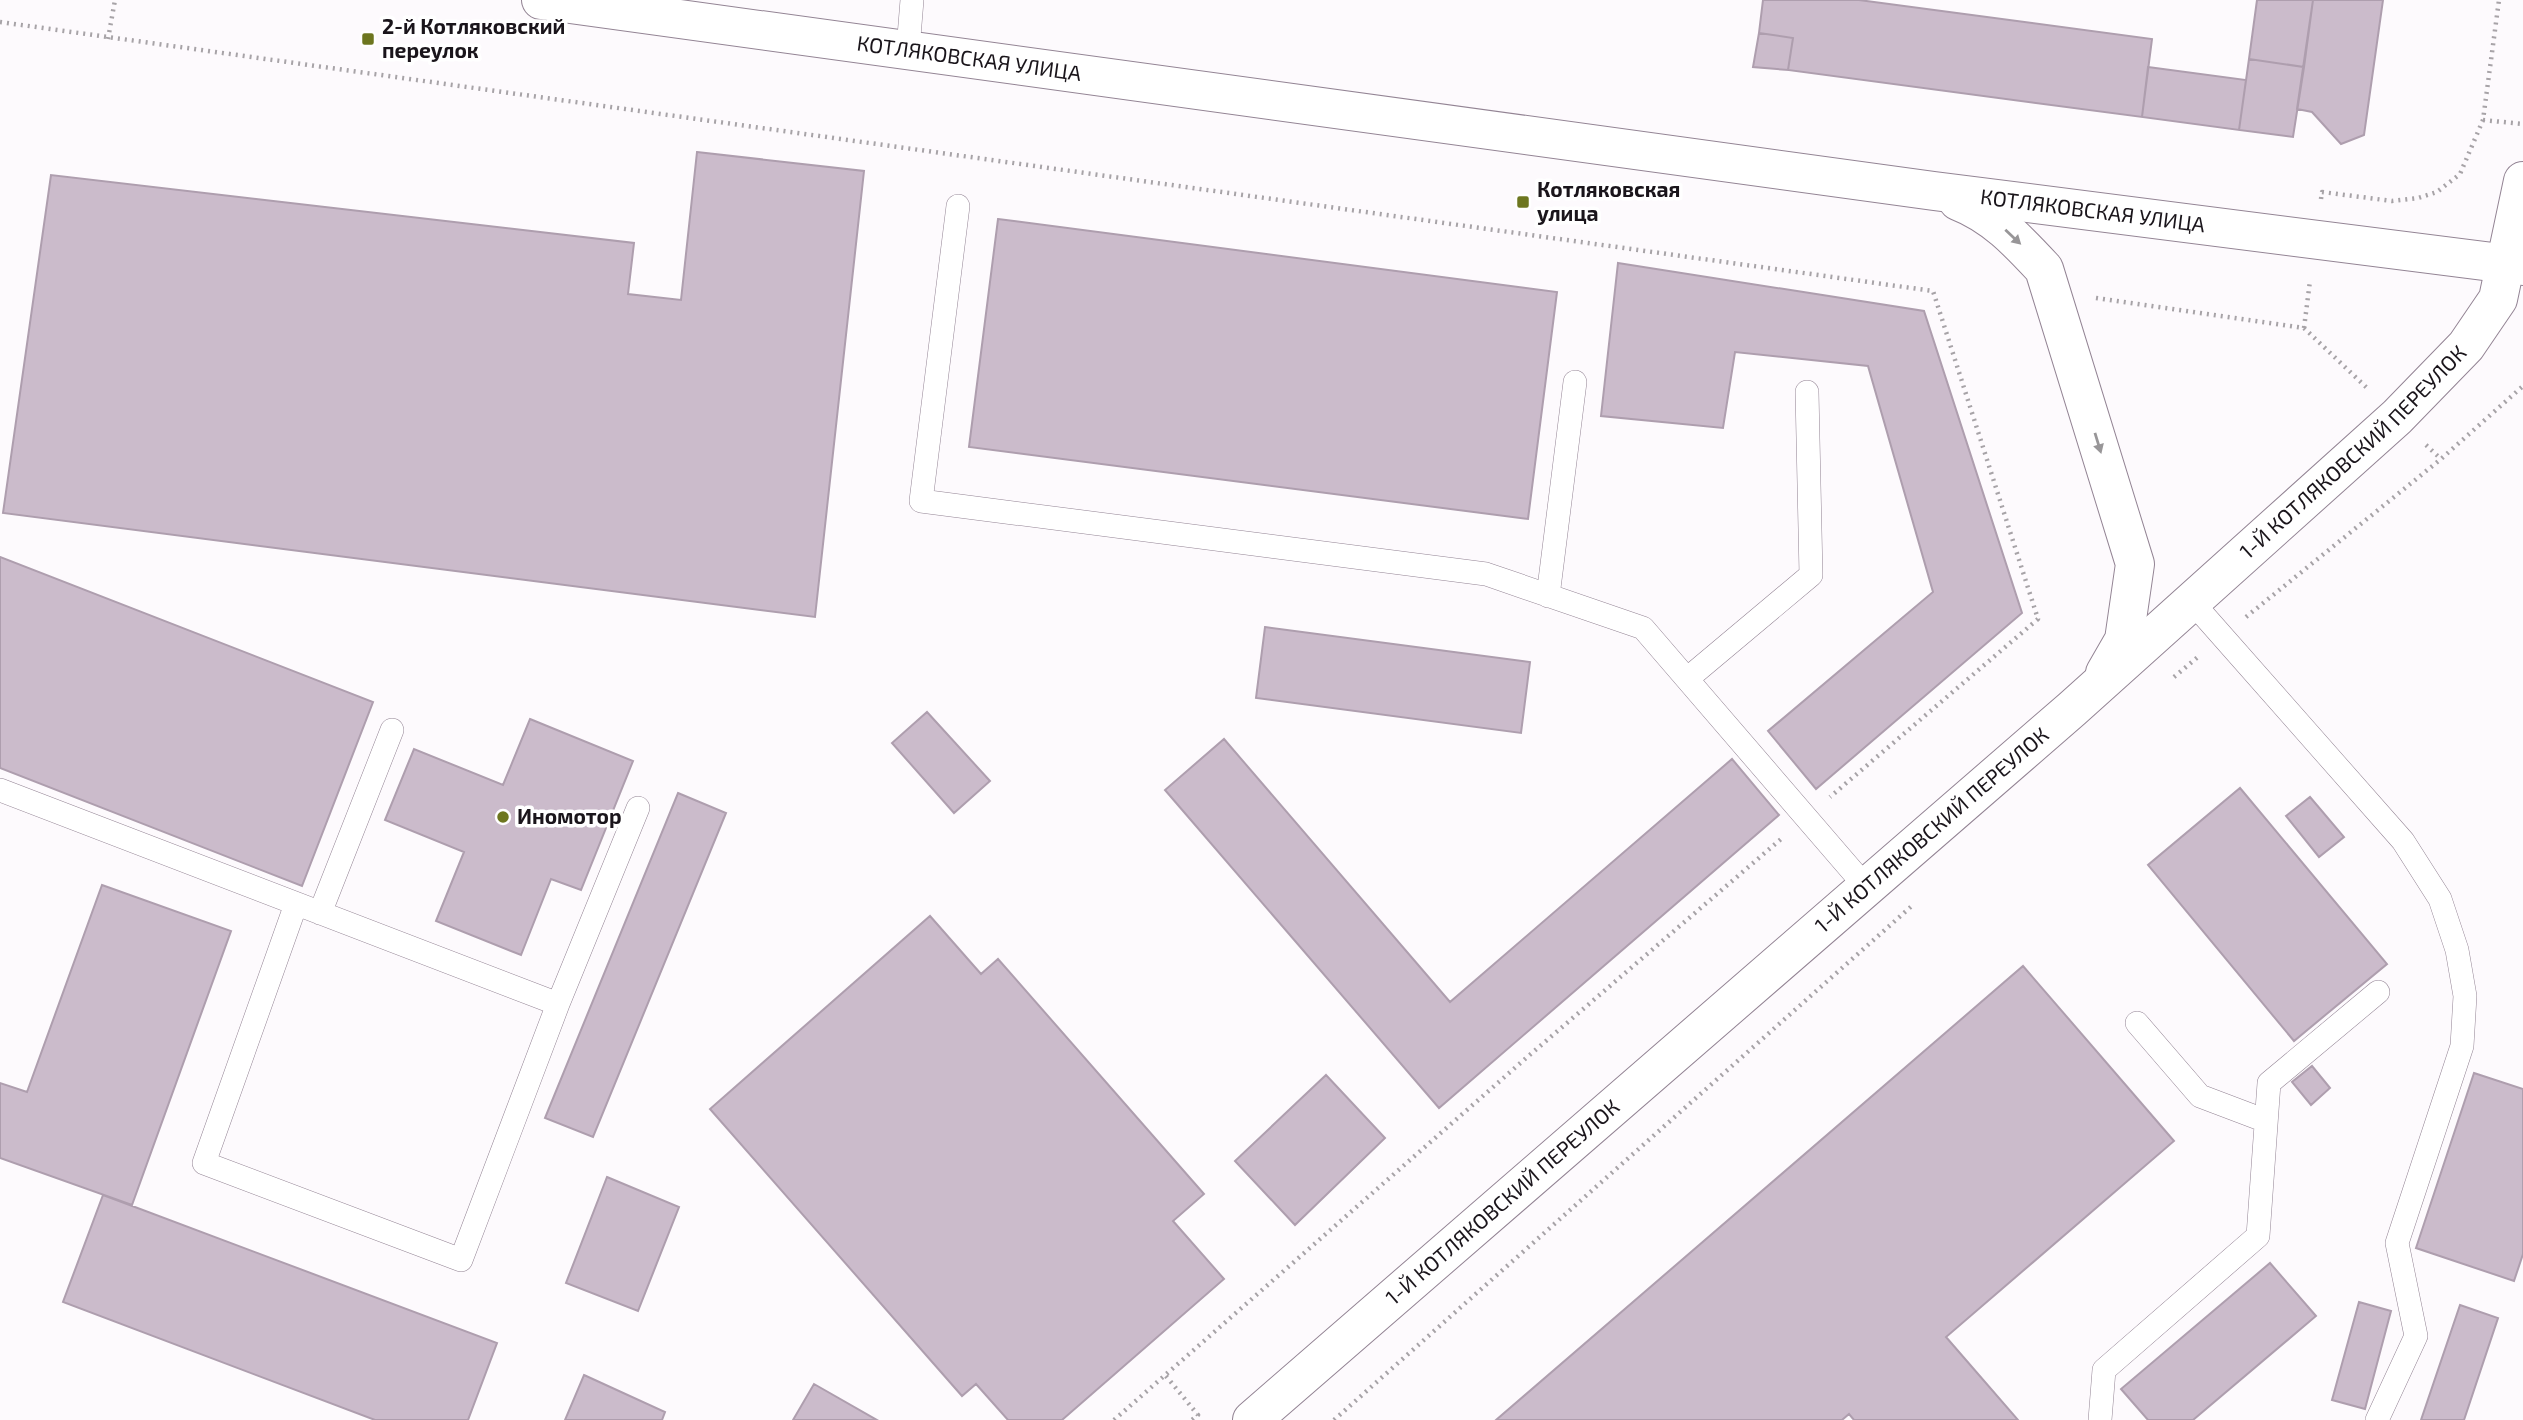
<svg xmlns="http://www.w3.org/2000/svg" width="2523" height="1420" viewBox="0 0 2523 1420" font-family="'Exo 2',sans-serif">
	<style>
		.building { fill: #cbbbcb; stroke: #ae9eae; stroke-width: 2 }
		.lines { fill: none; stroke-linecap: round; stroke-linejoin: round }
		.lane-casing { stroke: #938494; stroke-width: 24 }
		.secondary-casing { stroke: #938494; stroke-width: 40 }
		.path { stroke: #a7a3a7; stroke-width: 4.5; stroke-dasharray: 2 5; stroke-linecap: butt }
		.lane { stroke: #fff; stroke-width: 23 }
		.secondary { stroke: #fff; stroke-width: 38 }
		.oneway { fill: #989698 }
		.poi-dot { fill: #6d761f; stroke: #fff; stroke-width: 2.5 }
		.labels { text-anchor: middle; stroke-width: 7; stroke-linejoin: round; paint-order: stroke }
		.poi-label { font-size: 21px; font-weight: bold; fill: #1a151b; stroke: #fff; text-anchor: start }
		.street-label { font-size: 21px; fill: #1a151b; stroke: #fff }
	</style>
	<rect width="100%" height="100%" fill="#fdfafd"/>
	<!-- building -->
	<path class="building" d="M1763 0H1859L2152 39 2142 117 1788 70 1793 38 1759 33Z
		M2257 0H2313L2304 67 2249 59Z
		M2313 0H2383L2364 135 2341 144 2312 112 2297 109Z
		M1759 33 1793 38 1788 70 1753 67Z
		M2249 59 2304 67 2293 137 2239 130Z
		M2148 67 2246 80 2239 130 2142 117Z
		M697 152 864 171 815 617 3 513 51 175 634 243 628 294 681 300Z
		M998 219 1557 292 1528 519 969 447Z
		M1618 263 1924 311 2022 613 1816 789 1768 731 1933 592 1868 366 1735 352 1723 428 1601 416Z
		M0 557 373 702 302 886 0 768Z
		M1265 627 1530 662 1521 733 1256 698Z
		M927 712 990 781 954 813 892 743Z
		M530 719 633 761 581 890 551 879 521 955 436 921 464 852 385 820 414 749 503 785Z
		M1224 739 1450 1002 1732 759 1779 815 1439 1108 1165 790Z
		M2240 788 2387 964 2294 1041 2148 865Z
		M678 793 726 813 593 1137 545 1118Z
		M2310 797 2344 837 2319 857 2286 816Z
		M102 885 231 931 132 1205 0 1158V1083L27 1092Z
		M930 916 981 974 998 959 1204 1194 1173 1221 1224 1279 1062 1420H1008L976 1384 962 1396 710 1109Z
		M2023 966 2174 1141 1946 1337 2018 1420H1854L1849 1414 1842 1420H1496Z
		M2312 1066 2330 1088 2311 1105 2292 1082Z
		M2474 1073 2523 1089V1254L2514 1281 2416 1248Z
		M1326 1075 1385 1138 1295 1225 1235 1161Z
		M607 1177 679 1207 638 1311 566 1283Z
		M103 1195 497 1343 468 1420H375L63 1302Z
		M2270 1263 2316 1316 2193 1420H2148L2121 1389Z
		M2359 1302 2391 1311 2365 1409 2332 1400Z
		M2460 1305 2498 1318 2464 1420H2421Z
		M584 1375 665 1412 662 1420H565Z
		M814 1384 877 1420H793Z"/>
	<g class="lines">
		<!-- lane casing -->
		<g class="lane-casing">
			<path id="lane" d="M908 49 912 0
				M958 206 921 501 1486 574 1643 628 1866 887
				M1548 596 1575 382
				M2193 603 2403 841 2440 899 2457 950 2465 996 2462 1046 2397 1243 2416 1336 2377 1420
				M1687 679 1811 575 1807 392
				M0 790 558 1004 638 808
				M296 904 204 1163 461 1260 558 1004
				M320 913 392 730
				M2137 1023 2200 1096 2266 1121
				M2100 1420 2104 1370 2258 1236 2269 1083 2378 992"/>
		</g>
		<!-- secondary casing -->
		<g class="secondary-casing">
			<g id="secondary">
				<path id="s1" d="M541 0 1934 191 2523 266"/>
				<path d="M1958 201C1994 215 2018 241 2044 269L2135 564 2124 640 2105 673"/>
				<path id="s2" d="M1252 1420 2072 709 2397 417 2466 346 2498 299 2523 181"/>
			</g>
		</g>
		<!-- path -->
		<path class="path" d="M0 22 1933 291 2038 619 1830 797
			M108 39 115 0
			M2483 120 2523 124
			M2321 199 2322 192 2392 201 2418 198 2437 192 2460 174 2483 120 2499 0
			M2096 298 2304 328 2367 388
			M2304 328 2310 281
			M2426 445 2441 459
			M2246 617 2441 459 2523 386
			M2174 677 2199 656
			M1166 1376 1198 1415 1192 1420
			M1114 1420 1525 1059 1781 839
			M1334 1420 1914 904"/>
		<!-- lane -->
		<use href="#lane" class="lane"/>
		<!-- secondary -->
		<use href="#secondary" class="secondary"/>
	</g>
	<!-- one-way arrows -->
	<defs><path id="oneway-solid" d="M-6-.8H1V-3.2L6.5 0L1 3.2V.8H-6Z" transform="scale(1.75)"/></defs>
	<g class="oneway">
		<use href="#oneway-solid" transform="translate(2013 237) rotate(43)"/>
		<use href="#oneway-solid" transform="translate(2098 443) rotate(73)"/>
	</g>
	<!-- markers -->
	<g class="poi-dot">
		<rect x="361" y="32" width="14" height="14" rx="3.5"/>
		<rect x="1516" y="195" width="14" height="14" rx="3.5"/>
		<circle cx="503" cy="817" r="7"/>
	</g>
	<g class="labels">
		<!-- poi labels -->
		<g class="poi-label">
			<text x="382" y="34">2-й Котляковский<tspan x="382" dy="24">переулок</tspan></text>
			<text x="1537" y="197">Котляковская<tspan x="1537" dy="24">улица</tspan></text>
			<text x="517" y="824">Иномотор</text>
		</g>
		<!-- street labels -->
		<g class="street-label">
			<text dy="7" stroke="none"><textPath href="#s1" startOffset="432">КОТЛЯКОВСКАЯ УЛИЦА</textPath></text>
			<text dy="7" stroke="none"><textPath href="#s1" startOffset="1566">КОТЛЯКОВСКАЯ УЛИЦА</textPath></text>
			<text dy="7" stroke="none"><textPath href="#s2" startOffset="1466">1-Й КОТЛЯКОВСКИЙ ПЕРЕУЛОК</textPath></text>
			<text dy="7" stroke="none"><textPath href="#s2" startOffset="900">1-Й КОТЛЯКОВСКИЙ ПЕРЕУЛОК</textPath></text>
			<text dy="7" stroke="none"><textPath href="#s2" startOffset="332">1-Й КОТЛЯКОВСКИЙ ПЕРЕУЛОК</textPath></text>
		</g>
	</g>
</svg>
